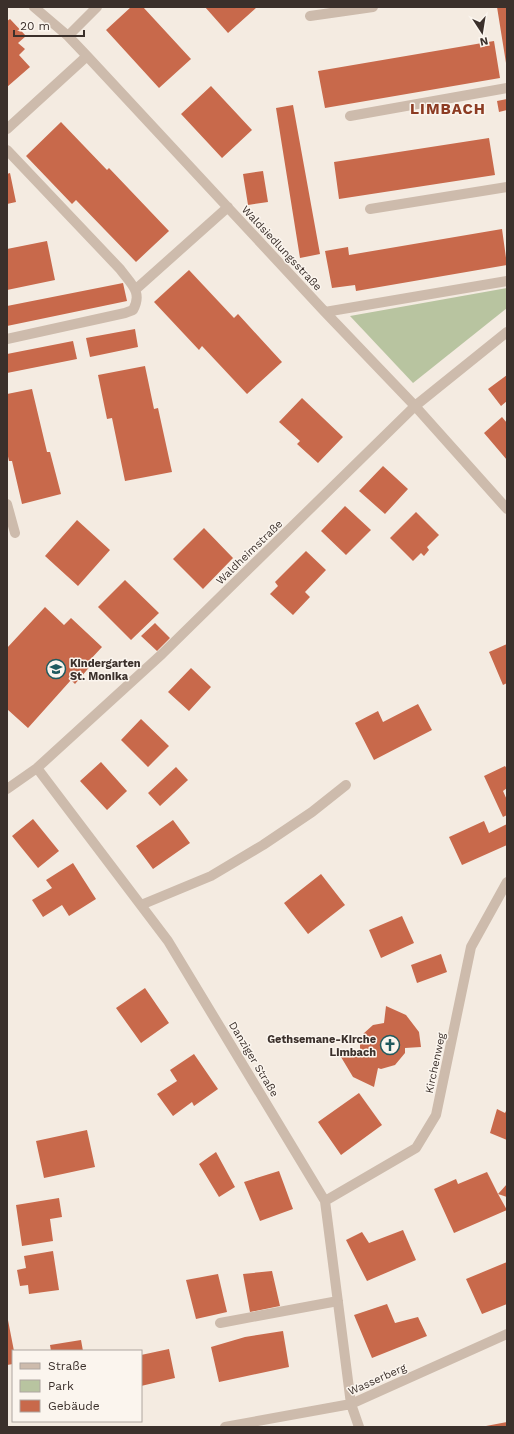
<svg xmlns="http://www.w3.org/2000/svg" width="514" height="1434" viewBox="0 0 514 1434" font-family="'Work Sans',sans-serif">
	<style>
		.green { fill: #b8c4a0 }
		.building { fill: #c8694b }
		.lines { fill: none; stroke-linecap: round; stroke-linejoin: round }
		.minor { stroke: #cdbbac; stroke-width: 10 }
		.labels { text-anchor: middle; stroke-width: 3; stroke-linejoin: round; paint-order: stroke }
		.street-label { font-size: 11px; fill: #3b302b; stroke: #fbf5ee }
		.poi-label { font-size: 11px; font-weight: bold; fill: #3b302b; stroke: #fbf5ee; text-anchor: start }
		.district-label { font-size: 15px; font-weight: bold; letter-spacing: 1px; fill: #8c3b22; stroke: #fbf5ee }
	</style>
	<rect width="100%" height="100%" fill="#f4ebe1"/>
	<!-- green -->
	<path class="green" d="M507 288V308L413 383 350 316Z"/>
	<!-- building -->
	<path class="building" d="M131 7H143L191 59 159 88 106 30Z
		M205 7H257L228 33Z
		M497 7H507V63H506Z
		M10 19 26 36 18 43 25 49 19 55 30 67 7 87V21Z
		M494 41 500 78 325 108 318 71Z
		M211 86 252 130 222 158 181 114Z
		M507 99V110L499 112 497 101Z
		M293 105 320 254 300 258 276 108Z
		M61 122 107 170 109 168 169 231 136 262 76 200 72 204 26 156Z
		M489 138 495 175 339 199 334 162Z
		M263 171 268 202 248 205 243 174Z
		M10 173 16 202 7 204V174Z
		M502 229 507 265 356 291 355 285 332 288 325 251 348 247 349 255Z
		M47 241 55 280 7 290V249Z
		M189 270 234 318 238 314 282 362 247 394 202 346 199 350 154 302Z
		M123 283 127 301 7 326V306Z
		M135 329 138 347 90 357 86 338Z
		M73 341 77 359 7 373V354Z
		M145 366 154 409 158 408 172 472 125 481 112 418 107 419 98 375Z
		M507 375V401L501 406 488 389Z
		M32 389 47 452H50L61 494 22 504 12 461H9L7 452V394Z
		M302 398 343 437 318 463 297 444 300 441 279 422Z
		M502 417 507 423V460L484 433Z
		M383 466 408 489 385 514 359 491Z
		M345 506 371 530 346 555 321 531Z
		M416 512 439 535 427 547 429 550 424 556 421 553 413 561 390 538Z
		M77 520 110 550 78 586 45 556Z
		M204 528 233 558 203 589 173 559Z
		M306 551 326 570 305 592 310 597 293 615 270 594 278 586 275 582Z
		M125 580 159 613 131 640 98 607Z
		M45 607 64 625 71 618 102 647 89 661 92 664 75 684 71 680 28 728 7 709V648Z
		M155 623 170 638 157 651 141 636Z
		M507 644V683L503 685 489 652Z
		M191 668 211 687 189 711 168 692Z
		M418 704 432 730 374 760 355 723 378 711 383 722Z
		M141 719 169 746 148 767 121 740Z
		M101 762 127 791 107 810 80 781Z
		M505 766 507 769V788L503 791 507 800V815L503 817 484 776Z
		M176 767 188 780 160 806 148 793Z
		M33 819 59 851 38 868 12 836Z
		M173 820 190 843 153 869 136 846Z
		M484 821 489 833 507 824V845L462 865 449 837Z
		M73 863 96 899 69 916 62 905 43 917 32 900 52 888 46 880Z
		M321 874 345 905 308 934 284 903Z
		M402 916 414 943 381 958 369 930Z
		M441 954 447 972 417 983 411 965Z
		M145 988 169 1023 141 1043 116 1008Z
		M386 1006 406 1015 419 1032 421 1047 405 1048V1053L395 1065 381 1069 378 1068 374 1087 353 1077 341 1057 360 1051V1043L363 1034 373 1025 384 1023Z
		M194 1054 218 1089 194 1106 192 1102 173 1116 157 1094 177 1081 170 1070Z
		M359 1093 382 1125 341 1155 318 1122Z
		M497 1109 505 1113 507 1109V1140L490 1133Z
		M87 1130 95 1167 44 1178 36 1141Z
		M216 1152 235 1187 219 1197 199 1164Z
		M279 1171 293 1209 260 1221 244 1182Z
		M487 1172 498 1194 507 1184V1197L498 1194 507 1210 454 1233 434 1189 456 1179 458 1184Z
		M59 1198 62 1217 50 1219 53 1241 22 1246 16 1205Z
		M403 1230 416 1260 367 1281 346 1240 362 1232 369 1243Z
		M53 1251 59 1290 29 1294 28 1285 20 1286 17 1270 26 1268 24 1256Z
		M507 1262V1304L482 1314 466 1279Z
		M272 1271 280 1306 250 1312 243 1274Z
		M218 1274 227 1312 196 1319 186 1280Z
		M387 1304 395 1323 418 1317 427 1336 372 1358 354 1315Z
		M7 1315 14 1351H13V1364L7 1365Z
		M283 1331 289 1367 219 1382 211 1347 245 1337Z
		M81 1340 83 1351H51L50 1345Z
		M169 1349 175 1378 141 1386V1355Z
		M507 1422V1427H486V1426Z"/>
	<g class="lines">
		<!-- minor -->
		<path class="minor" d="M34 7 68 36 87 56 325 312 415 406 507 509
			M310 16 373 7
			M68 36 97 7
			M350 116 507 88
			M7 129 87 56
			M7 150 120 269C131 284 143 292 133 310L125 313 7 339
			M370 209 507 187
			M135 290 228 207
			M325 312 507 281
			M7 504 15 533
			M37 768 168 941 325 1201 351 1404 359 1427
			M7 789 37 768 162 654 415 406 507 332
			M141 905 211 876 263 845 312 812 346 785
			M325 1201 416 1148 436 1115 471 947 507 882
			M220 1323 338 1301
			M225 1427 351 1404 507 1334"/>
	</g>
	<!-- icons -->
	<defs>
		<g id="school-ring" transform="scale(1)"><circle r="9.5" fill="#fbf5ee" stroke="#1f5a5e" stroke-width="1.5"/><path d="M0-5L7-2L0 1L-7-2ZM-4 1L0 2.5L4 1V4Q0 6-4 4Z" fill="#1f5a5e"/></g>
		<g id="church-ring" transform="scale(1)"><circle r="9.5" fill="#fbf5ee" stroke="#1f5a5e" stroke-width="1.5"/><path d="M-1.2-6h2.4v3.5h3.3v2.4h-3.3V6h-2.4V-.1h-3.3v-2.4h3.3Z" fill="#1f5a5e"/></g>
	</defs>
	<g fill-rule="evenodd">
		<use href="#school-ring" x="56" y="669"/>
		<use href="#church-ring" x="390" y="1045"/>
	</g>
	<g class="labels">
		<!-- street labels -->
		<g class="street-label">
			<text transform="translate(282 248) rotate(47)" y="4">Waldsiedlungsstraße</text>
			<text transform="translate(249 552) rotate(-44)" y="4">Waldheimstraße</text>
			<text transform="translate(254 1059) rotate(59)" y="4">Danziger Straße</text>
			<text transform="translate(435 1063) rotate(-78)" y="4">Kirchenweg</text>
			<text transform="translate(377 1379) rotate(-24)" y="4">Wasserberg</text>
		</g>
		<!-- poi labels -->
		<g class="poi-label">
			<text x="70" y="667">Kindergarten<tspan x="70" dy="13">St. Monika</tspan></text>
			<text x="376" y="1043" text-anchor="end">Gethsemane-Kirche<tspan x="376" dy="13">Limbach</tspan></text>
		</g>
		<!-- district labels -->
		<g class="district-label">
			<text x="448" y="114">LIMBACH</text>
		</g>
	</g>
	<!-- border -->
	<rect width="514" height="1434" fill="none" stroke="#3b302b" stroke-width="16"/>
	<!-- legend -->
	<rect x="12" y="1350" width="130" height="72" fill="#fbf5ee" stroke="#aea6a0"/>
	<rect x="20" y="1363" width="20" height="6" fill="#cdbbac" stroke="#aea6a0"/>
	<text x="48" y="1370" font-size="12" fill="#3b302b">Straße</text>
	<rect x="20" y="1380" width="20" height="12" fill="#b8c4a0" stroke="#aea6a0"/>
	<text x="48" y="1390" font-size="12" fill="#3b302b">Park</text>
	<rect x="20" y="1400" width="20" height="12" fill="#c8694b" stroke="#aea6a0"/>
	<text x="48" y="1410" font-size="12" fill="#3b302b">Gebäude</text>
	<!-- north arrow -->
	<g transform="translate(482 32) rotate(168)" stroke="#fbf5ee" stroke-width="3" paint-order="stroke">
	<path d="M0-3L7 15L0 10L-7 15Z" fill="#3b302b"/>
	<text y="-6" font-size="11" font-weight="bold" text-anchor="middle" fill="#3b302b">N</text>
	</g>
	<!-- scale -->
	<path d="M14 30v6h70v-6" fill="none" stroke="#3b302b" stroke-width="2"/>
	<text x="20" y="30" font-size="12" fill="#3b302b" stroke="#fbf5ee" stroke-width="3" paint-order="stroke">20 m</text>
</svg>
